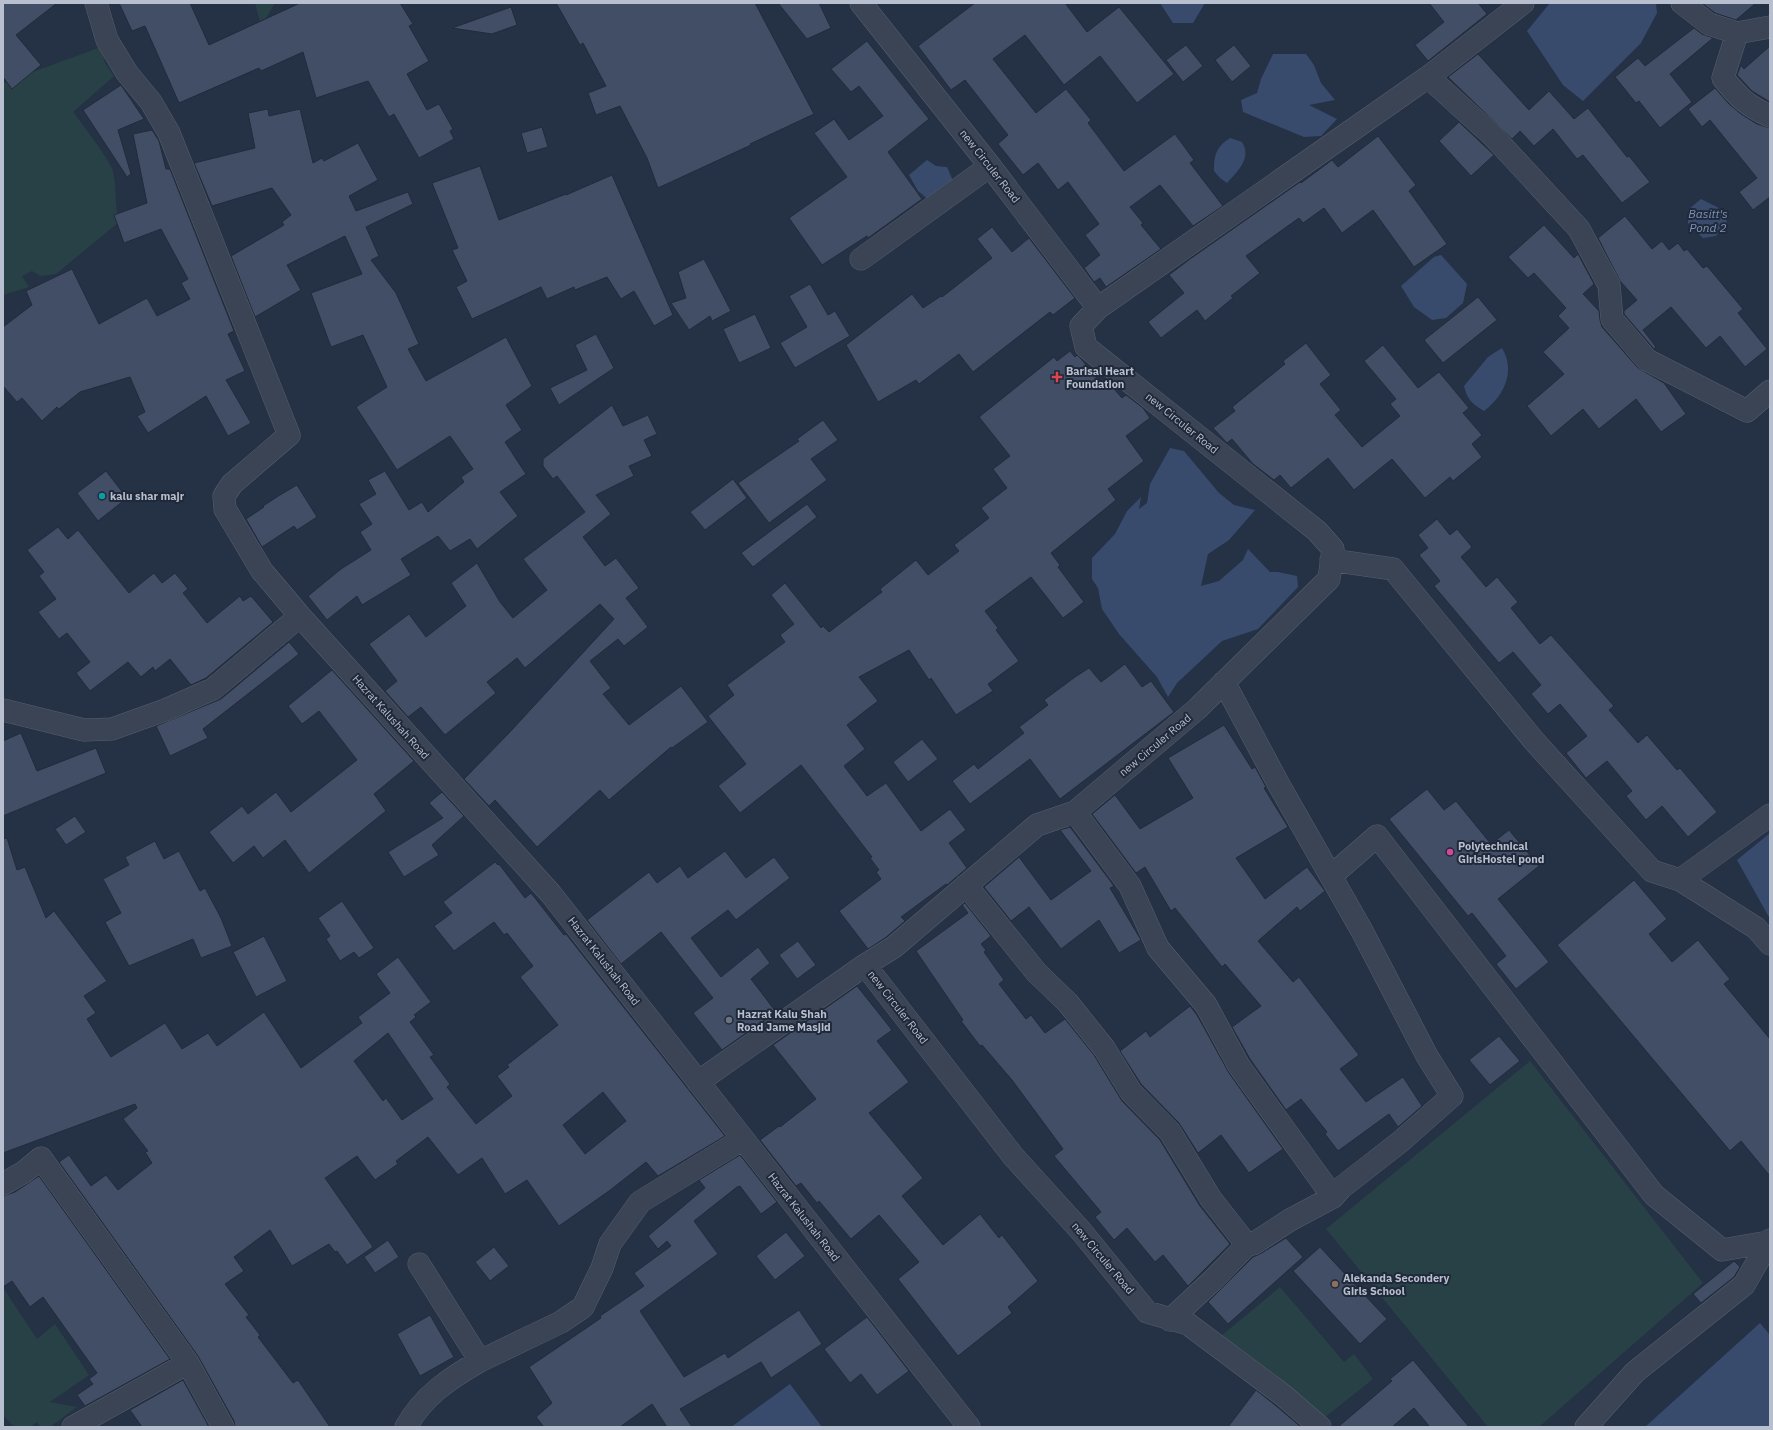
<svg xmlns="http://www.w3.org/2000/svg" width="1773" height="1430" viewBox="0 0 1773 1430" font-family="'IBM Plex Sans',sans-serif">
	<style>
		.green { fill: #284146 }
		.water { fill: #384b6d }
		.building { fill: #424e65; stroke: #212b3c; fill-rule: evenodd }
		.lines { fill: none; stroke-linecap: round; stroke-linejoin: round }
		.minor-casing { stroke: #565f6f; stroke-width: 23 }
		.minor { stroke: #3a4454; stroke-width: 22 }
		.health-dot { fill: #e0444e; stroke: #1f293a; stroke-width: 1.5 }
		.culture-dot { fill: #0f9aa8; stroke: #1f293a; stroke-width: 1.5 }
		.hotel-dot { fill: #d1479c; stroke: #1f293a; stroke-width: 1.5 }
		.worship-dot { fill: #6b7280; stroke: #1f293a; stroke-width: 1.5 }
		.education-dot { fill: #8d6e63; stroke: #1f293a; stroke-width: 1.5 }
		.labels { text-anchor: middle; stroke-width: 4; stroke-linejoin: round; paint-order: stroke }
		.street-label { font-size: 11px; fill: #b8bfce; stroke: #1f293a }
		.poi-label { font-size: 11px; font-weight: bold; fill: #b8bfce; stroke: #1f293a; text-anchor: start }
		.water-label { font-size: 12px; font-style: italic; fill: #7d93b7; stroke: #1f293a }
	</style>
	<rect width="100%" height="100%" fill="#253145"/>
	<!-- green -->
	<path class="green" d="M255 3H275L261 26Z
		M101 47 105 63 114 76 73 112C81 123 110 160 113 171 117 188 114 205 119 222L56 274 40 276 32 271 22 276 29 287 3 295V83Z
		M1530 1061 1703 1283 1539 1427H1488L1326 1229Z
		M1280 1287 1344 1362 1354 1354 1373 1379 1319 1422 1216 1340Z
		M4 1289 37 1339 55 1324 89 1375 50 1402 77 1407 50 1427H40L37 1422 30 1427H14L3 1415Z"/>
	<!-- water -->
	<path class="water" d="M1160 3H1205L1193 23H1173Z
		M1550 3H1656L1657 13 1641 43 1583 101 1563 85 1527 31Z
		M1273 54H1306L1314 65 1321 83 1335 100 1309 105 1337 119 1321 136 1304 137 1243 112 1241 100 1257 93 1261 79Z
		M1230 138 1242 142C1252 158 1238 171 1227 183L1220 178 1214 171C1214 155 1216 147 1230 138Z
		M927 160 936 166 947 167 953 181 929 200 918 191 909 175Z
		M1701 199 1719 208 1727 222 1716 236 1703 238 1688 223V210Z
		M1441 255 1467 284 1463 303 1446 318 1432 320 1414 307 1401 286 1434 257Z
		M1502 348C1516 371 1504 396 1484 411 1472 404 1467 399 1464 386L1488 357Z
		M1170 448 1184 451 1219 493 1234 505 1255 510 1229 540 1208 554 1201 586 1219 581 1243 560 1248 549 1270 572H1278L1297 576 1298 587 1258 629 1222 641 1177 683 1168 697 1157 677 1119 634 1102 609 1098 588 1092 579V558L1115 534 1127 511 1141 497 1139 509 1147 503 1150 484Z
		M1770 833V919L1737 860Z
		M1760 1323 1770 1335V1427H1645Z
		M790 1384 822 1427H731Z"/>
	<!-- building -->
	<path class="building" d="M3 3H57L16 35 41 65 12 89 3 77Z
		M119 3H190L209 45 300 3H400L413 24 409 26 429 61 407 74 427 110 439 104 453 129 450 131 454 139 419 158 394 114 389 117 368 81 316 98 303 52 261 71 259 68 179 103 145 26 132 31Z
		M556 3H755L814 114 750 144 751 145 658 188 647 158 620 106 596 115 588 93 606 86 583 43 580 45Z
		M778 3H819L831 28 807 39Z
		M975 3H1065L1087 32 1119 7 1174 74 1137 103 1100 56 1064 85 1025 35 993 59 1036 113 1066 89 1091 120 1088 123 1124 171 1175 134 1194 160 1190 163 1223 206 1193 226 1160 185 1130 207 1143 223 1141 225 1161 249 1106 287 1100 278 1094 282 1084 268 1100 255 1085 235 1099 224 1068 182 1058 190 1038 163 1023 175 998 144 1008 135 965 80 951 90 918 46Z
		M1429 3H1478L1487 14 1428 61 1415 45 1444 22Z
		M1702 3H1756L1736 20 1715 13Z
		M511 7 517 25 492 34 452 28Z
		M1694 28 1702 34 1713 38 1670 74 1692 102 1660 128 1639 101 1636 103 1615 77 1638 58 1645 66Z
		M867 41 929 119 888 152 922 199 868 238 867 236 822 265 789 218 847 177 814 133 834 119 849 140 883 116 859 86 851 92 831 69Z
		M1186 45 1203 66 1183 82 1166 60Z
		M1234 45 1251 66 1232 82 1215 60Z
		M1770 46V102L1752 91 1737 75 1741 65 1744 69Z
		M1478 54 1529 110 1549 91 1574 119 1588 108 1627 157 1629 156 1650 182 1622 203 1583 155 1577 159 1553 129 1534 146 1520 131 1512 139 1448 77Z
		M121 85 144 119 118 130 131 174 127 177 83 110Z
		M1715 88 1729 104 1741 114 1757 124 1770 128V197L1753 210 1739 192 1757 178 1710 120 1702 127 1688 109Z
		M268 109 269 116 300 109 313 163 322 158 324 161 358 143 378 180 349 196 356 211 408 192 413 204 366 227 379 256 371 260 396 293 419 344 408 349 426 381 506 337 532 386 506 405 522 430 505 442 526 474 500 492 518 516 477 549 470 539 450 551 438 536 401 559 411 575 362 605 357 596 327 620 308 596 341 569 371 550 360 532 372 524 359 504 376 494 368 480 385 471 409 510 422 502 428 512 464 482 461 477 473 469 450 436 397 470 356 407 387 387 363 335 331 347 311 293 362 274 345 236 287 265 301 290 255 317 231 256 284 225 282 222 291 215 272 188 212 206 194 163 255 148 248 113Z
		M1459 122 1494 155 1471 176 1439 141Z
		M542 127 548 147 527 153 521 133Z
		M152 130 159 141 166 169H170L234 331 228 334 245 371 226 380 251 423 228 436 206 396 148 433 137 416 145 412 130 377 80 392 59 409 57 407 42 421 22 398 17 402 3 386V327L32 305 26 291 72 269 99 324 147 298 157 316 190 299 181 283 188 279 161 229 124 243 114 215 147 203 133 134Z
		M1378 136 1416 185 1409 191 1447 244 1414 267 1373 210 1342 233 1324 208 1303 223 1299 218 1246 256 1260 273 1231 296 1233 298 1205 321 1197 310 1161 338 1148 322 1184 293 1169 275 1190 259 1300 182 1301 183 1332 160 1338 167Z
		M480 166 499 220 566 194V195L612 175 673 315 654 326 634 291 621 299 607 277 575 290 574 287 547 299 541 287 472 319 456 287 467 281 452 250 458 248 432 183Z
		M1625 216 1652 249 1662 241 1669 250 1678 243 1684 251 1687 249 1703 268 1707 266 1743 309 1738 313 1767 349 1745 367 1720 336 1706 348 1671 307 1643 330 1656 347 1654 349 1624 314V311L1637 300 1620 281 1598 238Z
		M1544 225 1574 258 1578 254 1594 284 1583 294 1599 311 1600 320 1602 327 1638 368 1664 383 1686 414 1661 432 1636 399 1599 429 1583 409 1551 436 1527 406 1564 374 1543 352 1569 328 1558 316 1566 308 1534 273 1528 278 1508 257Z
		M992 227 1012 252 1029 238 1075 298 1053 315 1050 312 973 372 959 354 919 384 916 380 878 402 846 345 912 294 923 308 941 296 942 297 992 258 977 239Z
		M704 259 731 311 712 321 710 316 689 330 671 303 686 298 678 272Z
		M810 284 828 315 835 311 850 336 795 368 780 343 807 327 789 296Z
		M1478 297 1497 320 1443 363 1424 340Z
		M755 314 771 348 739 363 723 329Z
		M596 334 614 368 559 405 550 388 587 370 575 345Z
		M1306 343 1331 375 1320 384 1341 410 1335 415 1362 447 1400 416 1390 404 1396 399 1364 361 1383 345 1418 388 1439 372 1469 408 1463 413 1482 435 1472 444 1482 457 1453 481 1450 477 1425 498 1392 459 1354 490 1328 458 1291 488 1280 475 1274 480 1253 464 1232 439 1227 443 1213 428 1235 411 1232 407 1285 364 1283 361Z
		M1070 351 1075 357 1077 355 1082 360 1104 387 1108 382 1122 398 1126 395 1143 408 1150 418 1126 436 1144 461 1108 489 1116 500 1051 553 1060 565 1058 567 1084 602 1063 618 1031 577 985 611 998 628 996 630 1019 661 988 684 993 691 956 715 931 678 929 680 909 650 859 677 878 701 847 725 865 749 844 766 867 796 886 783 921 831 950 809 966 830 949 843 967 868 947 885 946 884 901 917 905 921 885 938 868 949 839 911 881 879 876 872 879 870 870 858 872 857 801 765 740 813 718 786 746 764 708 716 734 695 727 685 785 642 780 635 794 624 771 595 785 583 821 628 823 626 829 632 882 592 880 589 916 560 928 575 959 551 954 545 989 518 981 508 1007 488 993 469 1010 456 979 417 1054 357 1057 361Z
		M612 405 623 426 648 415 657 434 644 440 652 456 629 466 634 476 596 495 611 514 583 537 605 566 616 558 639 588 626 598 648 627 624 646 618 639 590 661 611 688 603 694 629 725 681 686 708 722 672 748 671 747 609 800 600 790 537 847 495 800 489 806 464 779 509 733 614 619 600 604 525 668 517 658 487 682 496 693 445 735 421 707 408 717 385 691 397 681 369 644 409 614 426 637 466 606 451 583 477 563 500 602 513 618 547 590 523 559 585 512 557 476 553 479 543 466V459Z
		M823 420 838 440 811 459 827 480 769 523 738 483 799 441 797 439Z
		M106 471 127 498 98 521 77 493Z
		M733 479 747 498 705 530 690 512Z
		M297 485 317 517 297 530 294 526 262 547 246 519 264 507 263 506 280 495Z
		M807 504 817 517 753 567 741 553Z
		M1437 519 1450 535 1457 529 1472 547 1461 557 1486 587 1497 577 1518 602 1511 608 1540 644 1551 635 1614 706 1609 710 1638 743 1647 735 1677 770 1680 768 1717 812 1688 837 1662 806 1646 820 1626 796 1632 791 1607 761 1586 778 1566 753 1587 736 1560 704 1548 714 1531 694 1541 685 1513 652 1499 663 1434 586 1440 581 1419 555 1428 548 1418 535Z
		M58 527 68 539 78 530 129 593 154 573 162 583 175 573 188 589 183 593 207 623 240 596 243 601 251 596 273 622 206 678 191 685 170 659 155 671 153 667 141 677 128 662 90 691 76 673 90 662 67 633 59 639 38 612 56 599 39 576 44 572 27 550Z
		M289 642 299 654 203 729 208 738 170 756 156 726 221 699Z
		M1125 664 1142 687 1151 681 1174 712 1060 799 1030 759 970 804 952 781 974 764 978 769 1024 733 1019 727 1048 705 1044 700 1075 677 1089 668 1101 682Z
		M332 670 414 761 374 794 386 811 309 873 285 840 263 858 254 846 233 863 209 832 242 806 248 814 276 792 291 812 357 760 319 711 302 724 288 706Z
		M1224 725 1252 769 1255 767 1266 787 1264 788 1288 827 1236 858 1265 899 1307 867 1325 891 1300 911 1297 907 1258 941 1293 982 1299 977 1359 1055 1340 1069 1366 1102 1403 1077 1422 1106 1398 1127 1389 1114 1338 1151 1325 1134 1327 1132 1301 1099 1286 1110 1250 1059 1232 1027 1261 1006 1225 964 1222 967 1175 908 1171 911 1145 867 1136 873 1092 814 1115 795 1140 829 1193 798 1168 758Z
		M21 733 37 771 96 748 106 773 3 816V741Z
		M922 739 938 759 908 782 893 762Z
		M1427 789 1444 810 1456 801 1491 844 1509 830 1539 866 1498 899 1549 962 1516 989 1496 964 1506 956 1472 913 1468 916 1389 819Z
		M442 792 464 816 432 845 439 855 404 877 388 852 443 818 429 803Z
		M75 816 86 832 66 845 55 829Z
		M1070 827 1114 886 1110 888 1141 940 1119 953 1099 920 1061 949 1029 907 1011 921 984 887 1019 857 1051 900 1091 871 1060 830Z
		M7 838 17 870 25 867 46 918 54 911 107 981 84 996 96 1013 87 1019 111 1057 165 1023 182 1049 208 1033 217 1046 264 1012 301 1068 362 1023 358 1017 390 993 376 974 398 957 431 1002 414 1015 416 1017 410 1022 434 1055 430 1057 450 1084 447 1087 476 1124 512 1096 497 1076 509 1067 507 1065 558 1025 520 977 533 966 507 933 504 935 494 922 454 951 434 926 452 913 443 902 495 862 498 865 499 864 525 898 531 893 564 935 566 934 725 1136 658 1176 646 1162 609 1191 559 1226 527 1180 505 1194 482 1158 458 1175 428 1137 396 1161 398 1164 375 1180 357 1156 325 1178 373 1247 347 1265 337 1251 335 1252 329 1244 292 1266 270 1230 234 1257 244 1271 225 1284 249 1315 246 1317 260 1335 258 1337 293 1383 298 1380 330 1427H235L234 1421 198 1356 59 1162 69 1155 91 1186 106 1175 118 1190 152 1163 145 1152 148 1151 123 1119 137 1108 135 1104 3 1153V839ZM388 1033 433 1099 402 1120 386 1098 383 1101 354 1061ZM603 1092 626 1121 585 1154 563 1125Z
		M155 841 164 859 179 851 200 891 205 888 221 918 232 946 201 958 193 939 129 966 105 922 121 913 103 879 129 865 125 857Z
		M725 851 746 878 774 857 790 878 736 920 728 910 691 938 721 977 758 947 770 963 751 979 776 1012 722 1050 693 1013 713 998 661 932 621 964 587 920 649 872 657 883 680 866 688 878Z
		M1634 880 1667 919 1649 934 1672 962 1698 940 1730 979 1724 984 1770 1039V1176L1741 1141 1730 1151 1557 945Z
		M342 901 374 948 359 958 354 952 340 961 326 939 330 936 318 918Z
		M965 903 991 936 981 944 986 950 984 952 1004 980 999 984 1026 1019 1031 1015 1045 1033 1065 1019 1094 1055 1122 1101 1160 1140 1200 1206 1230 1244 1188 1286 1163 1255 1155 1262 1127 1228 1114 1240 1095 1217 1101 1212 1054 1156 1063 1149 1012 1080 982 1045 980 1046 961 1021 963 1020 916 951 968 913 962 905Z
		M264 936 287 981 256 997 233 952Z
		M798 941 816 965 797 979 779 955Z
		M857 986 892 1030 877 1041 909 1082 869 1113 923 1178 902 1196 943 1245 980 1214 999 1238 1002 1235 1038 1281 1008 1307 1012 1313 958 1356 898 1279 919 1262 879 1215 851 1239 819 1201 817 1203 801 1183 796 1186 760 1140 779 1126 780 1127 816 1099 773 1045Z
		M1190 1006 1197 1015 1229 1073 1283 1149 1249 1173 1221 1135 1198 1153 1179 1123 1141 1084 1120 1051 1146 1031 1150 1037Z
		M1499 1036 1520 1061 1490 1085 1469 1060Z
		M740 1155 777 1202 761 1214 740 1186 737 1187 694 1221 718 1254 640 1311 684 1377 725 1353 728 1358 799 1310 822 1344 771 1378 761 1362 680 1409 692 1427H667L652 1404 620 1427H544L536 1417 552 1403 529 1367 601 1318 600 1316 644 1286 634 1273 671 1246 667 1241 658 1249 648 1236 705 1188 699 1180Z
		M39 1176 170 1359 85 1406 77 1395 93 1384 89 1379 97 1373 43 1297 30 1307 12 1281 3 1287V1196L15 1192Z
		M786 1232 805 1256 775 1280 756 1256Z
		M1286 1238 1303 1257 1228 1324 1208 1302 1253 1257 1260 1254Z
		M388 1240 399 1257 375 1273 364 1257Z
		M494 1247 509 1266 490 1281 475 1262Z
		M1320 1247 1387 1319 1360 1344 1293 1271Z
		M1734 1261 1740 1267 1734 1277 1701 1303 1693 1294Z
		M430 1315 454 1357 420 1376 397 1334Z
		M867 1317 909 1371 877 1395 861 1374 850 1383 824 1349Z
		M1413 1360 1469 1427H1430L1414 1408 1392 1427H1338L1392 1381 1390 1379Z
		M183 1380 209 1427H142L130 1410Z
		M1256 1390 1275 1405 1301 1427H1228Z"/>
	<g class="lines">
		<!-- minor casing -->
		<g class="minor-casing">
			<path id="minor" d="M96 3 107 40 127 73 151 102 169 133 289 435 232 484 224 496 225 509 262 571 300 616 551 894 969 1427
				M861 3 990 166 1098 308 1081 326 1086 347 1317 531 1333 549 1329 579 1197 709 1075 812 1037 825 894 947 865 965 1013 1156 1081 1231 1147 1312 1188 1324 1283 1395 1320 1427
				M1682 3 1709 24 1737 33 1770 27
				M1737 33 1723 78C1738 97 1747 106 1770 116
				M1428 77 1493 136 1579 229 1609 285 1612 319 1647 360 1747 411 1770 391
				M861 259 990 166
				M1098 308 1428 77 1523 3
				M1331 560 1393 569 1535 742 1652 871 1680 880 1704 895 1756 928 1770 944
				M1224 682 1279 785 1362 931 1427 1056 1452 1096 1400 1142 1341 1188 1333 1197 1290 1220 1253 1244 1247 1245
				M3 710 84 730 112 729 165 710 213 689 300 616
				M1075 812 1130 886 1158 948 1206 1005 1239 1066 1333 1197
				M1331 876 1377 836 1654 1195 1722 1250 1768 1242
				M1680 880 1770 815
				M966 885 1036 972 1068 1003 1104 1048 1131 1092 1170 1132 1211 1199 1247 1245 1213 1280 1170 1320
				M698 1082 865 965
				M3 1184 24 1172 41 1158 188 1363 223 1427
				M419 1264 480 1361 561 1322 583 1307 602 1268 610 1244 640 1202 743 1139
				M73 1427 188 1363
				M406 1427C423 1396 450 1378 480 1361
				M1586 1427 1635 1372 1744 1285 1770 1240"/>
		</g>
		<!-- minor -->
		<use href="#minor" class="minor"/>
	</g>
	<!-- markers -->
	<path class="health-dot" d="M1055 371h4v4h4v4h-4v4h-4v-4h-4v-4h4z"/>
	<circle class="culture-dot" cx="102" cy="496" r="4"/>
	<circle class="hotel-dot" cx="1450" cy="852" r="4"/>
	<circle class="worship-dot" cx="729" cy="1020" r="4"/>
	<circle class="education-dot" cx="1335" cy="1284" r="4"/>
	<g class="labels">
		<!-- street labels -->
		<g class="street-label">
			<text transform="translate(990 166) rotate(52)" y="4">new Circuler Road</text>
			<text transform="translate(1182 423) rotate(39)" y="4">new Circuler Road</text>
			<text transform="translate(391 717) rotate(48)" y="4">Hazrat Kalushah Road</text>
			<text transform="translate(1155 745) rotate(-40)" y="4">new Circuler Road</text>
			<text transform="translate(604 961) rotate(52)" y="4">Hazrat Kalushah Road</text>
			<text transform="translate(898 1007) rotate(52)" y="4">new Circuler Road</text>
			<text transform="translate(804 1217) rotate(52)" y="4">Hazrat Kalushah Road</text>
			<text transform="translate(1103 1258) rotate(50)" y="4">new Circuler Road</text>
		</g>
		<!-- poi labels -->
		<g class="poi-label">
			<text x="1066" y="375">Barisal Heart<tspan x="1066" dy="13">Foundation</tspan></text>
			<text x="110" y="500">kalu shar majr</text>
			<text x="1458" y="850">Polytechnical<tspan x="1458" dy="13">GirlsHostel pond</tspan></text>
			<text x="737" y="1018">Hazrat Kalu Shah<tspan x="737" dy="13">Road Jame Masjid</tspan></text>
			<text x="1343" y="1282">Alekanda Secondery<tspan x="1343" dy="13">Girls School</tspan></text>
		</g>
		<!-- water labels -->
		<g class="water-label">
			<text x="1708" y="218">Basitt's<tspan x="1708" dy="14">Pond 2</tspan></text>
		</g>
	</g>
	<!-- border -->
	<rect width="1773" height="1430" fill="none" stroke="#b8bfce" stroke-width="8"/>
</svg>
